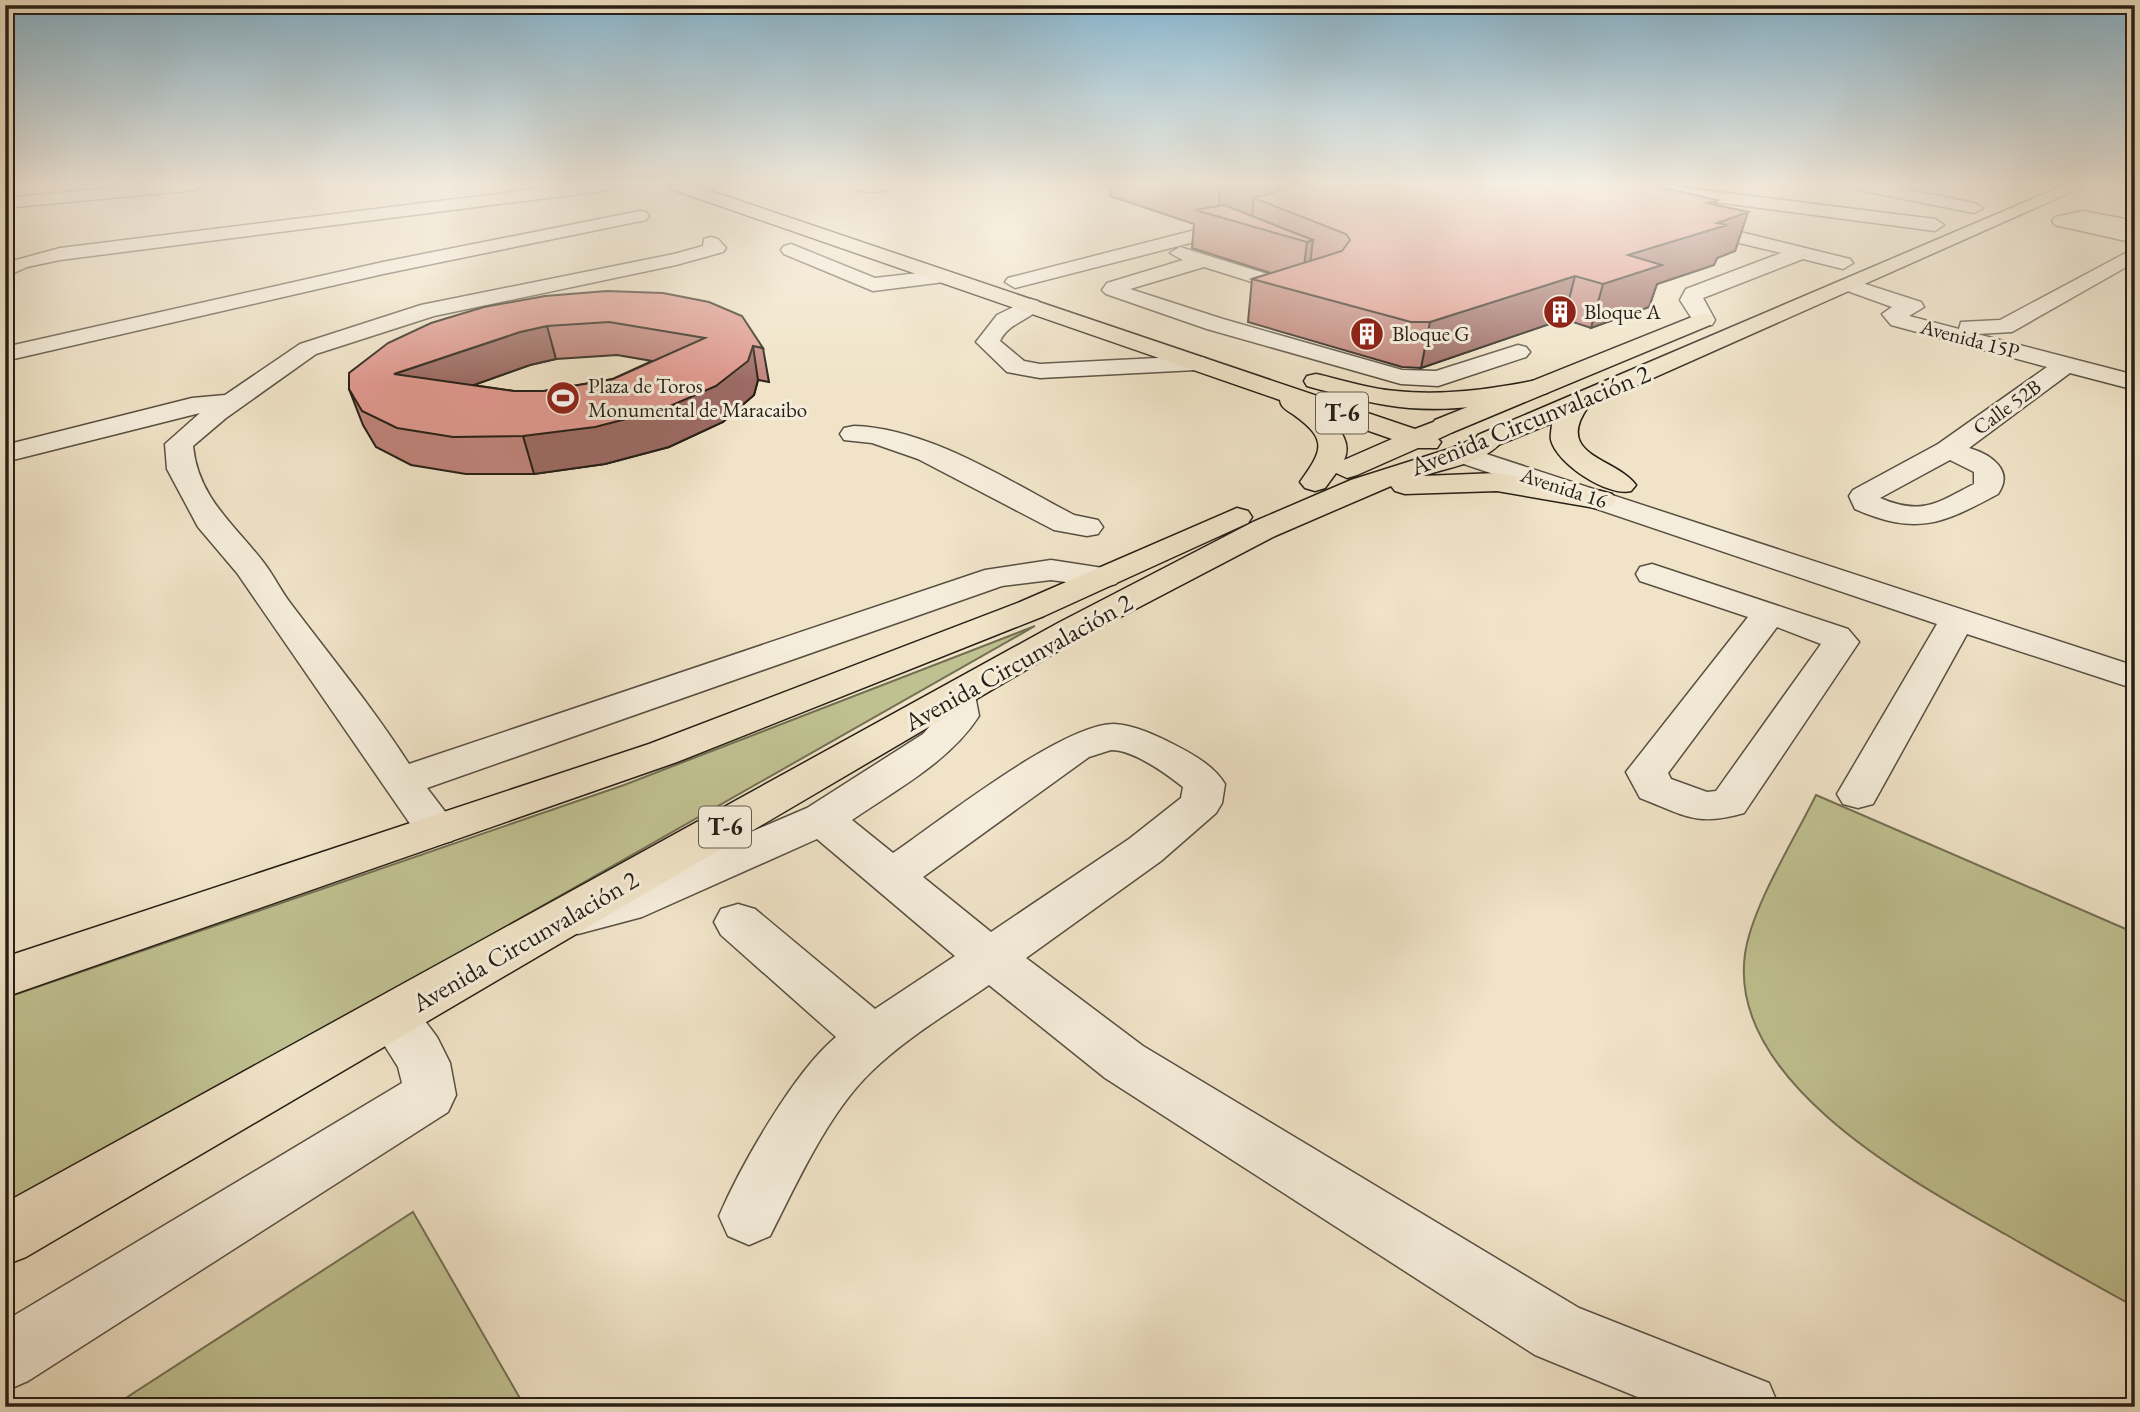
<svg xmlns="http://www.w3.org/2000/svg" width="2140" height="1412" viewBox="0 0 2140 1412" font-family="'EB Garamond',serif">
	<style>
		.green { fill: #c0c191; stroke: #737054; stroke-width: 2 }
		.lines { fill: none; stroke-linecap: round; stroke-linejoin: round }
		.minor-casing { stroke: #585042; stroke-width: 3 }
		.major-casing { stroke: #261f16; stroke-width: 3 }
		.highway-casing { stroke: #261f16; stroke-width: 3 }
		.minor { fill: #f5eddb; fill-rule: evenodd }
		.major { fill: #f0e3c7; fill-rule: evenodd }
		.highway { fill: #f0e3c7; fill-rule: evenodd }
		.wall { fill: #c0837a; stroke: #261f16; stroke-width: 2; fill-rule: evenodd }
		.shaded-wall { fill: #9c6a63; stroke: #261f16; stroke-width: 2 }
		.building { fill: #df988e; stroke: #261f16; stroke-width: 2; fill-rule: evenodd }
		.labels { text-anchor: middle; stroke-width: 6; stroke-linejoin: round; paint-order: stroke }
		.far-poi-label { font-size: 21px; fill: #261f16; stroke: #f5eddb; text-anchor: start }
		.far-street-label { font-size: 21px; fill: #261f16; stroke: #f5eddb }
		.shield { fill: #f5eddb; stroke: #645d51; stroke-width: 2 }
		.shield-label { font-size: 24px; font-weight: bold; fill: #261f16 }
		.street-label { font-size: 26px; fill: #261f16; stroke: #f5eddb }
	</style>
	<rect width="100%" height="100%" fill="#f0e3c7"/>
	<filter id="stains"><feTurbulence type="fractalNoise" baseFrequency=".00286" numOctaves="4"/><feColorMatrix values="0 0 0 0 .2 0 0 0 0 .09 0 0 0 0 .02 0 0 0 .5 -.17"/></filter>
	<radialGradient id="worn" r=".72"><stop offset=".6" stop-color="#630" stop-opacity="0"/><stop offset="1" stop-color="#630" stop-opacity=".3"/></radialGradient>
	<!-- green -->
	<path class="green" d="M1035 626 5 1211V998L624 785Z
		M1816 795 2135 933V1307C2092 1283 2048 1259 2005 1234 1913 1182 1727 1082 1745 954 1752 906 1794 840 1816 795Z
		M413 1212 525 1407H112Z"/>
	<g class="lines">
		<!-- minor casing -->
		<g class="minor-casing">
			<path id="minor" d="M142 185H203L195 190 5 208V198Z
				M569 185H617L609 190 60 260 27 267 5 277V263L60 248Z
				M847 185H890L891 187C883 195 855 193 847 185Z
				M1616 185H1663L1935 219 1944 225 1935 231 1624 190Z
				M1851 185H1884L1974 203 1983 208 1974 213 1859 190Z
				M640 211 646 212 649 216 646 220 383 274 5 361V347L383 262Z
				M2083 211 2135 221V243L2055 225 2052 221 2055 217Z
				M1688 219 1850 259 1853 263 1843 269 1803 259 1703 298 1715 320 1712 325H1696L1680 300 1686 289 1781 253 1681 229 1679 225Z
				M1203 228 1212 234 1210 238 1015 288 1005 282 1008 278Z
				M711 237 718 239 726 248 723 252 676 265 434 316 316 354 226 418 193 446C198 498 235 525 264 563 274 576 281 591 291 604 331 657 373 708 409 764L985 570 1051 560 1116 570 1121 577 1116 584 1104 587 1051 580 1002 586 427 788 459 830 452 841 437 845 422 841 237 573 198 527 167 469 165 444 200 413 5 462V445L192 398 225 395 300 344 421 305 674 254 703 246 704 239Z
				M791 244 875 278 944 270 954 276 944 282 873 291 784 254 781 250 784 246Z
				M1180 247 1303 285 1312 292C1305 301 1299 303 1288 301L1287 293 1204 267 1130 289 1223 319 1402 370 1436 371 1518 345 1526 347 1530 352 1526 357 1438 386 1401 384 1207 329 1106 294 1102 290 1107 283 1183 260 1170 253Z
				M2135 248V262L2012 332 1977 334 2135 375V390L2070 373 1969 448C1990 454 2015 470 1998 494 1942 524 1917 536 1855 509L1849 496 1853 490 1938 444 2047 367 1891 325 1882 314 1892 307 1842 289 1839 285 1842 281H1856L1921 302 1924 307 1909 316 1959 329 1961 322 2000 320ZM1950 460 1974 472V484C1937 503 1922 516 1880 498Z
				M1030 299 1038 301 1041 306C1030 321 1009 322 1000 341L1024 361 1040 364 1196 356 1205 358 1208 363 1205 368 1196 370 1040 378 1007 372 976 342 997 315Z
				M854 426C928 428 1009 481 1074 515L1098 520 1103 527 1098 534 1087 536 1054 530 918 459 872 443 844 440 840 434 844 428Z
				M1462 446 2135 666V689L1967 634 1873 804 1858 808 1843 804 1837 794 1937 624 1452 460 1448 454 1452 448Z
				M1652 564 1848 629 1859 642 1744 813C1696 827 1684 815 1640 798L1626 772 1748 617 1640 581 1636 574 1640 567ZM1777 627 1821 644 1716 791 1707 792 1671 779 1668 773Z
				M956 683 969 687 975 695 979 716C949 762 897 789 852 820L893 853C940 821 1062 724 1114 724 1135 725 1157 736 1175 745 1194 755 1213 765 1225 784L1222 803 1216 813 1161 861 1026 958 1143 1046 1579 1308 1769 1383 1779 1407H1662L1535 1355 1105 1078 989 985C950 1012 906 1038 872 1071 828 1113 797 1183 770 1236L749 1245 728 1236 719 1216C741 1165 794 1072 836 1037L721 935 714 922 721 909 738 904 755 909 875 1009 955 956 817 839 642 917 578 934 561 929 554 916 561 903 615 890 807 808 923 734 940 714 937 695 943 687ZM1111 750C1134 750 1165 773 1183 787L1181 798 1129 839 991 932 923 877 1089 757Z
				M392 995 410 1001 437 1037 450 1063 456 1095 448 1112 28 1381 5 1391V1321L402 1083 398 1067 366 1016 374 1001Z"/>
		</g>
		<!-- major casing -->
		<g class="major-casing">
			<path id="major" d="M2065 185H2087L1588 407C1553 456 1617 458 1636 485L1631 491C1608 497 1557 464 1551 440 1550 435 1552 428 1552 423L1488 449 1478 447 1474 441 1478 435Z
				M1702 313 1710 315 1713 320 1710 325 1453 432H1435L1431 426 1435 420Z"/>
		</g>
		<!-- highway casing -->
		<g class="highway-casing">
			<path id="highway" d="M669 185H693L1415 429 1444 418 1453 420 1457 426 1453 432 1438 439 1441 442 1437 448H1418L1357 475 1347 478 1336 473 1325 488 1315 491 1305 488 1300 482C1322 451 1329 440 1294 415 1287 410 1281 408 1280 400L671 189ZM1329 417 1392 439 1344 460C1352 443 1340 430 1329 417Z
				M1316 374C1343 380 1369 389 1396 391 1444 396 1491 389 1538 380L1547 383 1551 388 1547 393C1496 406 1438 414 1386 405 1359 401 1333 393 1307 386L1304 381 1307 376Z
				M1488 433 1498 435 1502 441C1487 462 1446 468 1423 476L1497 473 1601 491 1612 494 1616 500 1612 506 1601 509 1497 491 1405 494 1395 491 1391 486 1275 536 1082 637 26 1257 5 1265V1203L1058 623 1253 522 1351 480 1452 448Z
				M1237 508 1248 511 1252 517 1248 523 1044 616 677 762 5 997V957L649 744 1020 602Z"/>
		</g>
		<!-- minor -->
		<use href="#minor" class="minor"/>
		<!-- major -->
		<use href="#major" class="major"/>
		<!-- highway -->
		<use href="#highway" class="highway"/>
	</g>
	<!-- wall -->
	<path class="wall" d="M1108 185H1278V191L1715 205 1748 212 1735 251 1717 258 1714 265 1657 284 1649 307 1591 328 1564 319 1421 368 1402 367 1248 322 1252 279 1271 273 1192 248 1194 224 1110 196V186Z
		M545 296 763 348 769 382 758 380 754 395 723 422 669 447 605 464 534 474H466L411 465 376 447 363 425 349 389ZM617 355 652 361 613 379 544 391H514L473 385 530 365 556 359Z"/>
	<!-- shaded-wall -->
	<path class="shaded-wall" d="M1242 185H1278L1277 197 1254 198 1252 219 1218 216 1220 189Z
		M1717 200 1707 231 1717 223 1748 212 1735 251 1717 258 1714 265 1657 284 1649 307 1591 328 1603 284 1628 255 1707 203Z
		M1313 240 1308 281 1302 282 1307 242Z
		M1575 276 1564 319 1421 368 1430 322Z
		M547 326 556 359 530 365 407 409 394 374 520 332Z
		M753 346 758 380 754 395 723 422 669 447 605 464 534 474 523 436Z"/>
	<!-- building -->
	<path class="building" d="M1191 185H1242L1220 189H1203Z
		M1284 185H1653L1717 200 1707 203 1748 212 1717 223 1727 225 1628 255 1662 265 1603 284 1575 276 1430 322H1411L1252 279 1342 251 1350 240 1346 234 1254 198 1278 191Z
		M1224 205 1313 240 1307 242 1195 210Z
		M607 291 663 293 709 302 742 316 763 348 753 346 748 361 716 386 661 410 595 427 523 436 453 437 397 428 362 411 349 389V373L388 343 431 323 484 307 545 296ZM609 322 705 338 613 379 544 391H514L394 374 520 332 547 326Z"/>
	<!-- sky -->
	<linearGradient id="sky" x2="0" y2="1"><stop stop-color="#89b8d2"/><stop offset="0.48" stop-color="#f8f2e6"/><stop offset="1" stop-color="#f8f2e6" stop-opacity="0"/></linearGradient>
	<rect width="2140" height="383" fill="url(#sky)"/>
	<!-- icons -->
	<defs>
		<g id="building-disc" transform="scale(1.75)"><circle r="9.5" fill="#8f2418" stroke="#f5eddb"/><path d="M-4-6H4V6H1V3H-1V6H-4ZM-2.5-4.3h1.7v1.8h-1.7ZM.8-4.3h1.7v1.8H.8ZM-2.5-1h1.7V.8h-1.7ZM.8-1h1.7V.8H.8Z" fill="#fff"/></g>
		<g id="stadium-disc" transform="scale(1.75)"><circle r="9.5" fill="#8f2418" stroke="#f5eddb"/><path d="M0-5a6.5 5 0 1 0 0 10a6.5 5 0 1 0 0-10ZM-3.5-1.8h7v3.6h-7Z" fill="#fff"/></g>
	</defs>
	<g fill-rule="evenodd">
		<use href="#building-disc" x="1560" y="312"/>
		<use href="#building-disc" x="1367" y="334"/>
		<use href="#stadium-disc" x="563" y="398"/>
	</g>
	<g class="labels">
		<!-- far-poi labels -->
		<g class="far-poi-label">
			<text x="1584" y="319">Bloque A</text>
			<text x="1392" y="341">Bloque G</text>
			<text x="588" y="393">Plaza de Toros<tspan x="588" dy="24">Monumental de Maracaibo</tspan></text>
		</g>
		<!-- far-street labels -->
		<g class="far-street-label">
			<text transform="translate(1970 339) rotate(15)" y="7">Avenida 15P</text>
			<text transform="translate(2007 407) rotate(-36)" y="7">Calle 52B</text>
			<text transform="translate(1564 488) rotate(18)" y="7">Avenida 16</text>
		</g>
		<!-- shield labels -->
		<g class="shield">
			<rect x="1316" y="392.5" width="52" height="41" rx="5"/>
			<rect x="699" y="806.5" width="52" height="41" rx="5"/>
		</g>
		<g class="shield-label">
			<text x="1342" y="421">T-6</text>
			<text x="725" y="835">T-6</text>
		</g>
		<!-- street labels -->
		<g class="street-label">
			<text transform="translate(1530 420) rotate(-22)" y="9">Avenida Circunvalación 2</text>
			<text transform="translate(1018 662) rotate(-29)" y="9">Avenida Circunvalación 2</text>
			<text transform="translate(525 941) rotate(-30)" y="9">Avenida Circunvalación 2</text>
		</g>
	</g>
	<!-- margin -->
	<rect width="2140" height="1412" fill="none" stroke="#f0e3c7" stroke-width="28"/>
	<rect x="7" y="7" width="2126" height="1398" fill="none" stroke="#261f16" stroke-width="3.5"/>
	<rect x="14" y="14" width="2112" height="1384" fill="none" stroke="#261f16" stroke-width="2"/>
	<rect width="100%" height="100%" filter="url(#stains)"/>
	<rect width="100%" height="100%" fill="url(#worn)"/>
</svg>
